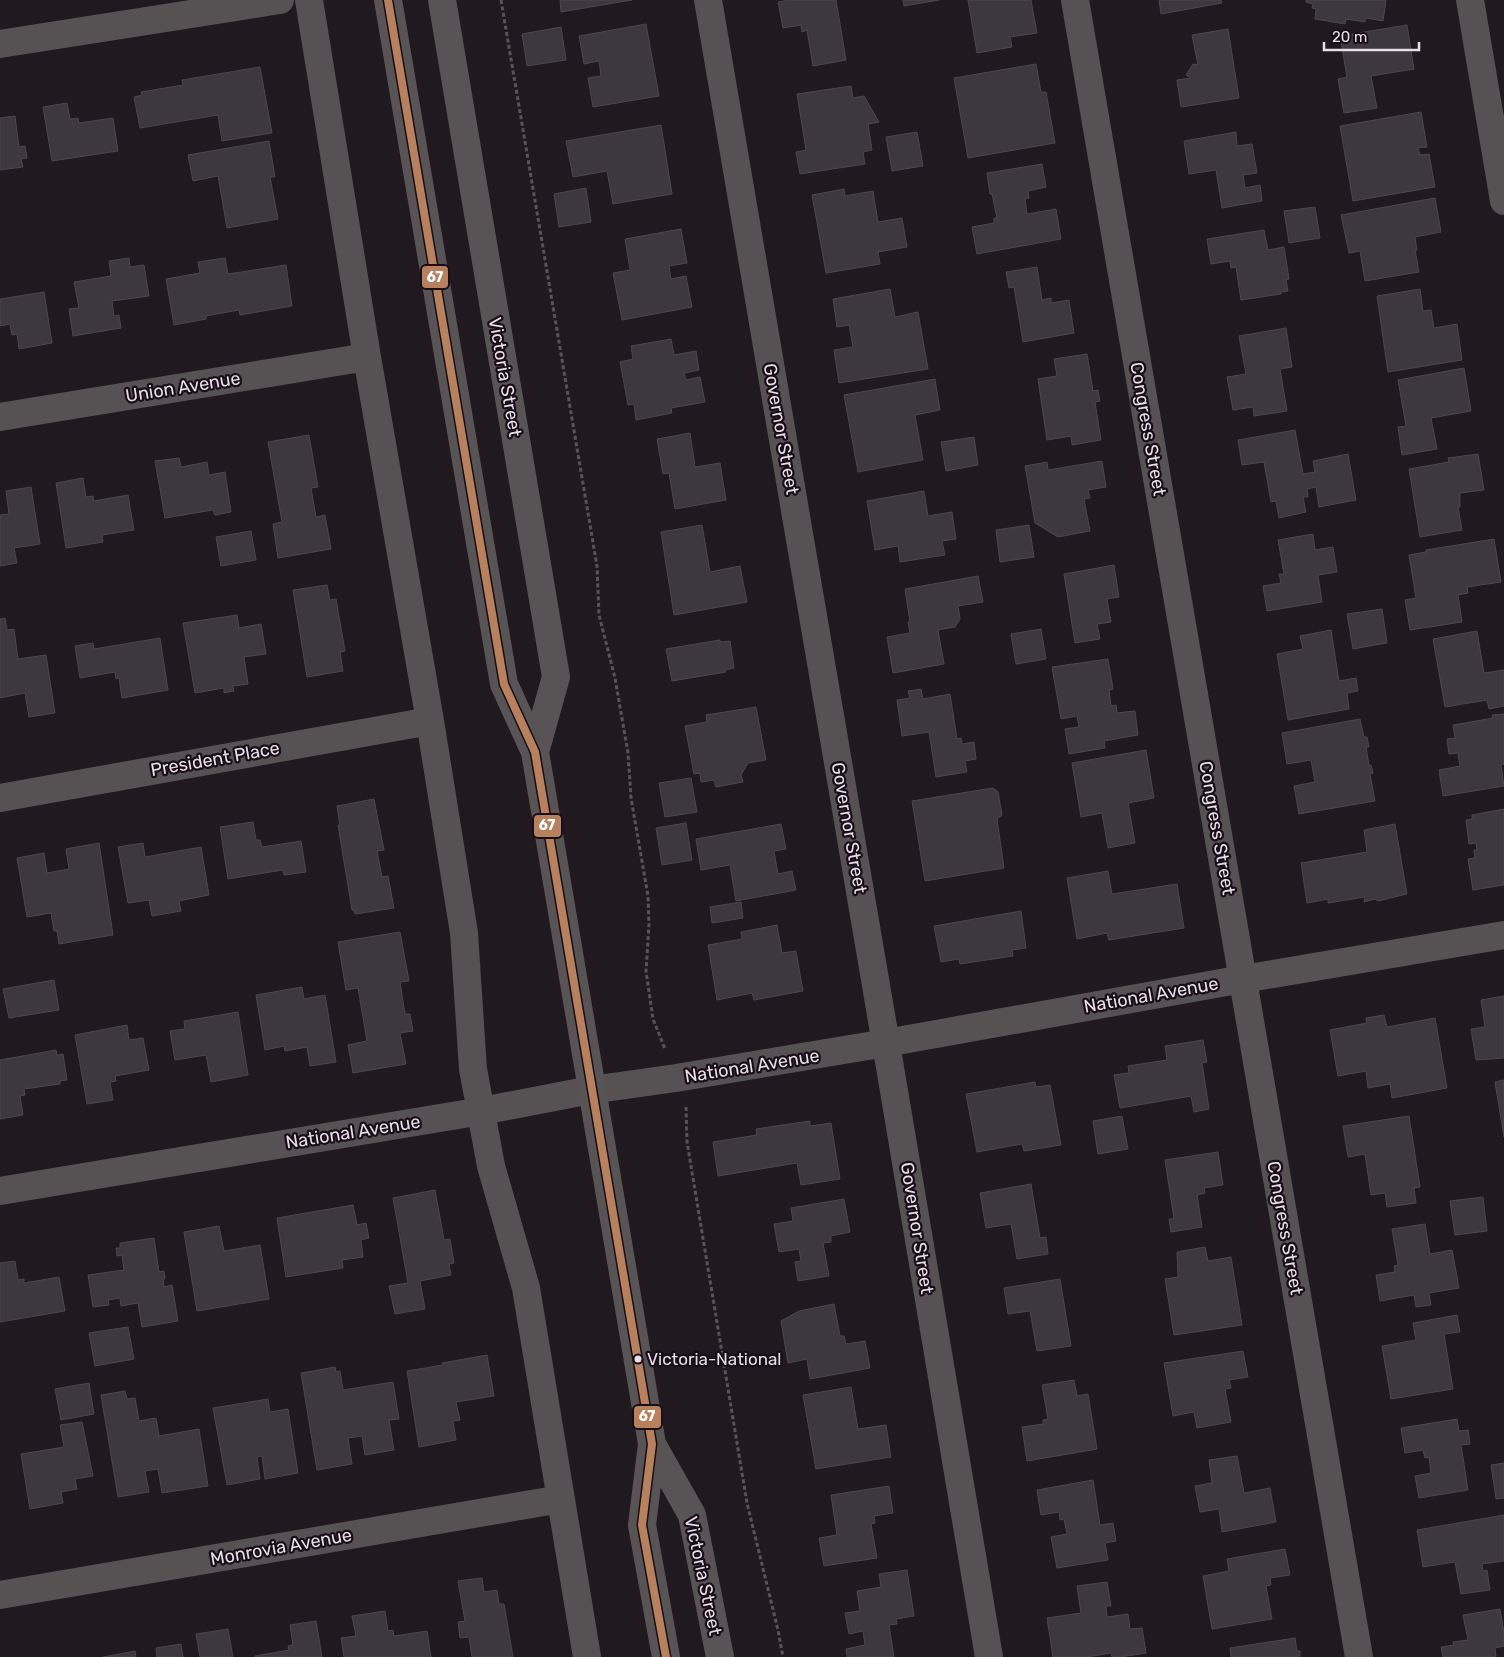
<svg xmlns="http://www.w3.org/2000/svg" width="1504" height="1657" viewBox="0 0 1504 1657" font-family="Rubik,sans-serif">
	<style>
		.building { fill: #3d383f; stroke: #4b474d }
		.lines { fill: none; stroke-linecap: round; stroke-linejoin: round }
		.path { stroke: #575456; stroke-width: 3; stroke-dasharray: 4 2.5; stroke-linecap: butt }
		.street { stroke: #565153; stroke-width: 28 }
		.secondary { stroke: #585456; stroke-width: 28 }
		.bus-1-casing { stroke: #190d18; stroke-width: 11 }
		.bus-1 { stroke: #b6815c; stroke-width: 8 }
		.bus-dot { fill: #e7dee6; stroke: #190d18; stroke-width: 2 }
		.labels { text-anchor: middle; stroke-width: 4.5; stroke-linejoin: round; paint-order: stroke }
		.bus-label { font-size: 17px; fill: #e7dee6; stroke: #190d18; text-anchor: start }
		.street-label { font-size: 18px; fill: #e7dee6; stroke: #190d18 }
		.line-badge { stroke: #190d18; stroke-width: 2 }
		.badge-label { font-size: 14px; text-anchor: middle; font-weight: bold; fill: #fff }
	</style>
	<rect width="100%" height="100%" fill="#20191f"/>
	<!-- building -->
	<path class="building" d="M560 0H632L561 12Z
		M789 0H836L846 60 813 66 807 30 802 32 801 25 783 28 778 2Z
		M903 0H939L904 6Z
		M968 0H1031L1037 33 1010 37 1012 47 977 53Z
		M1159 0H1221L1222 3 1161 14Z
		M1306 0H1386L1383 21 1366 18 1365 22 1346 19 1345 24 1315 19 1316 9 1312 8 1313 4 1306 2Z
		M646 24 659 96 593 107 588 78 601 76 599 61 584 64 579 36Z
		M1407 25 1414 69 1371 76 1377 108 1344 113 1338 79 1347 77 1340 36Z
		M561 27 566 60 527 66 522 34Z
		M1228 29 1239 98 1181 107 1177 80 1191 78 1186 75 1193 64 1198 65 1192 35Z
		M1036 64 1041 92H1046L1055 143 968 158 954 78Z
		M260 67 272 133 222 141 218 115 140 128 134 97 142 95 141 92 183 85 182 80Z
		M851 86 853 98 864 96 879 122 868 124 872 150 863 152 865 164 800 174 796 152 806 150 797 94Z
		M67 103 70 119 78 118 79 123 113 118 118 151 52 161 43 107Z
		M1421 112 1427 147 1418 148 1420 155 1429 154 1435 187 1353 201 1340 126Z
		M15 116 19 147 25 146 27 158 21 159 23 167 0 170V118Z
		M661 125 672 194 613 204 607 171 573 177 566 141Z
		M917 132 923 166 892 171 886 137Z
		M1236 132 1237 146 1252 144 1257 173 1243 175 1245 188 1260 185 1262 201 1222 208 1216 170 1189 174 1184 141Z
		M269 141 275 177H270L278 219 227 228 218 176 193 181 188 155Z
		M1042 164 1046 187 1028 191 1029 198 1025 199 1027 214 1056 209 1061 239 977 254 972 227 994 223V218H997L992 194H990L987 173Z
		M586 188 591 222 559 227 554 194Z
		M844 189 845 196 873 191 878 222 902 218 907 247 878 252 880 264 826 273 812 195Z
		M1435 198 1441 232 1415 237 1417 250H1415L1419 272 1365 281 1360 251 1349 253 1341 215Z
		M1315 207 1320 238 1289 243 1284 211Z
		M681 229 687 263 669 266 671 279 686 276 692 307 622 320 613 273 630 270 625 239Z
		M1264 230 1268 250 1284 247 1289 279 1286 280 1288 291 1281 292V294L1241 300 1236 267 1231 268 1230 261 1211 264 1207 239Z
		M129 258 130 267 144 265 149 296 112 301 114 316 119 315 121 328 73 336 69 309 79 308 74 282 111 276 109 261Z
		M225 258 228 274 286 265 292 306 240 315 239 310 206 316V319L174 325 166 279 200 273 198 262Z
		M1037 267 1042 300 1051 298V303L1069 300 1074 333 1023 342 1014 287 1009 288 1006 272Z
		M890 289 895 317 918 312 928 369 839 383 834 350 853 347 849 325 837 327 833 299Z
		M1420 289 1423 311 1431 310 1434 328 1457 324 1462 360 1388 372 1377 296Z
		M44 292 52 343 19 349 17 334 12 335 10 324 0 326V299Z
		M1286 328 1292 367 1280 369 1287 411 1254 416 1253 407 1233 410 1227 377 1246 374 1239 336Z
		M671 339 674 355 696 351 699 370 684 373 686 380 700 377 705 402 671 408 672 413 636 420 634 404 628 405 620 362 633 359 631 346Z
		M1087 354 1093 391 1098 390 1100 401 1095 402 1101 440 1072 445 1071 436 1047 440 1038 379 1057 376 1054 359Z
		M1464 368 1471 411 1431 418 1437 449 1402 455 1398 427 1406 426 1398 380Z
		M935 379 940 410 915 415 923 460 858 472 844 395Z
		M1295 430 1303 474 1315 472 1313 461 1348 454 1356 500 1319 507 1316 487 1307 489 1308 497H1303L1306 512 1279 518 1276 501 1271 502 1264 462 1242 465 1238 440Z
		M690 433 695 467 720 463 726 500 675 509 669 473 663 474 657 439Z
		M309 435 318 487 311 488 316 517 325 515 331 549 278 558 273 524 282 522 268 442Z
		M974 437 978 465 946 471 941 442Z
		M1478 454 1484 490 1460 493V507H1458L1462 530 1420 537 1409 469 1449 462 1448 458Z
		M179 458 181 467 207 462 209 475 225 472 231 512 215 515 213 510 165 518 155 461Z
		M1102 461 1106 487 1088 490 1090 498 1084 499 1090 531 1058 537 1035 523 1025 466 1047 462 1048 470Z
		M83 478 86 497 93 496 94 501 128 495 134 530 102 535 103 542 66 548 56 483Z
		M31 487 40 544 14 548 17 563 0 566V515L9 514 6 491Z
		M924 491 928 516 952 512 956 539 942 541 945 555 900 562 898 546 875 550 867 501Z
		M702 525 710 572 740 566 747 602 674 615 661 532Z
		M1029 525 1034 557 1000 562 996 530Z
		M251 531 256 560 221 566 216 537Z
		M1313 534 1315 550 1333 547 1337 572 1318 575 1322 602 1267 611 1263 586 1281 583 1279 574H1284L1278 540Z
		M1494 539 1501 582 1467 587 1468 593 1458 595 1462 622 1410 630 1405 600 1416 598 1409 555 1426 552V550Z
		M1114 565 1119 597 1107 599 1111 622 1097 624 1100 639 1075 643 1064 574Z
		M978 576 983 602 958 606 960 619 955 627 938 630 944 664 893 673 887 637 910 633 908 622H910L905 589Z
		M327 585 330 600 336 599 345 651 340 652 343 671 307 677 293 590Z
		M1382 609 1387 643 1353 649 1347 614Z
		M237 615 239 628 261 624 266 654 244 657 248 684 233 686 234 691 224 693V688L195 693 183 623Z
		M5 618 7 630 14 629 18 659 46 655 55 713 29 717 25 693 0 698V619Z
		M1041 629 1046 659 1016 664 1011 634Z
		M1331 630 1339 681 1356 678 1358 691 1347 693 1349 709 1288 720 1277 654 1303 649 1300 636Z
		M1477 631 1484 673 1504 670V706L1489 709 1487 700 1445 707 1433 639Z
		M160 638 168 690 122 698 119 678 116 679 115 672 80 678 75 646 93 643 94 649Z
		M720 640V642L730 641 734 668 725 670 726 672 672 681 666 649Z
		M1108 659 1113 689 1109 690 1111 706 1116 705 1117 713 1135 711 1138 735 1104 741 1105 748 1069 754 1065 729 1079 727 1077 716 1061 719 1052 667Z
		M921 689 923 699 950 694 957 739 961 738 962 744 974 742 976 759 965 761 967 772 936 777 929 732 902 736 897 700 910 698 908 691Z
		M756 707 766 760 748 763 741 775 743 782 716 787 714 780 701 782 700 773 694 774 685 726 707 722 706 715Z
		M1504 714V764L1501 765 1504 786 1443 796 1439 770 1460 766 1458 753 1449 754 1447 739 1455 738 1453 725 1493 718 1492 715Z
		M1360 719 1364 737H1367L1369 747H1366L1369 765H1371L1373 773 1370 774 1375 801 1299 814 1294 786 1315 782 1311 760 1287 764 1282 733Z
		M1146 750 1154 798 1128 803 1135 843 1108 848 1102 813 1081 817 1072 763Z
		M691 778 697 812 665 817 659 783Z
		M993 788 998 792 1002 815 997 819 1004 868 925 881 912 801Z
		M374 799 384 850 377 851 382 877 388 876 394 908 355 914 354 910H352L338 825H340L337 806Z
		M1504 809V885L1473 890 1468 859 1475 858 1474 850H1477L1476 843 1469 844 1466 820 1472 819V815Z
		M253 822 256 840H260L262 847 301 841 306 872 284 875 283 870 228 879 220 827Z
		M686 823 692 860 662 865 656 828Z
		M781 824 786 849 774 851 778 874 792 871 796 890 736 901 730 865 701 870 696 839Z
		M1395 824 1407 894 1378 901 1375 899 1364 902 1365 897 1328 903V899L1307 903 1301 863 1367 852 1364 830Z
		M99 843 113 935 59 944 57 931H54L51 913 27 917 17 858 44 853 47 873 69 869 66 849Z
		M143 843 145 857 201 847 209 895 179 901 181 911 152 916 149 900 128 903 118 847Z
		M1108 871 1112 894 1177 884 1184 928 1109 940 1107 933 1077 939 1067 878Z
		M741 902 743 918 712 923 710 907Z
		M1021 911 1026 948 1012 950 1013 956 960 964 959 959 941 962 934 926Z
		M777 925 782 953 796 951 803 991 754 1000 752 993 717 1000 708 945 742 939 741 932Z
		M400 932 409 981 400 982 405 1014H410L413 1031 400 1033 406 1064 353 1073 348 1045 367 1041 358 988 346 990 338 942Z
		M54 980 59 1010 9 1018 3 989Z
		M302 987 304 999 325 995 336 1062 310 1066 307 1047 285 1051 284 1046 265 1050 256 995Z
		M1504 996V1058L1476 1060 1471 1029 1485 1027 1481 1000Z
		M238 1012 248 1075 211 1082 206 1055 175 1060 170 1031 185 1029 184 1021Z
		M1384 1015 1387 1027 1435 1018 1447 1088 1392 1098 1390 1084 1368 1088 1366 1071 1338 1076 1330 1030 1367 1023 1366 1018Z
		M127 1025 129 1040 143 1038 149 1070 115 1076 116 1081 110 1082 113 1100 87 1104 75 1035Z
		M1203 1040 1207 1062 1202 1063 1209 1109 1194 1112 1191 1096 1120 1108 1114 1075 1129 1073 1128 1066 1167 1060 1165 1046Z
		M56 1050 57 1055 63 1054 67 1080 60 1081V1084L24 1089 25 1095 20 1096 23 1115 0 1119V1060Z
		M1504 1080V1137L1495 1082Z
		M1035 1082 1036 1087 1050 1085 1061 1145 1024 1151 1022 1144 977 1152 966 1094Z
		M1122 1116 1128 1149 1098 1154 1093 1121Z
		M1409 1116 1420 1187 1414 1188 1416 1203 1387 1207 1385 1193 1371 1195 1365 1154 1348 1157 1343 1126Z
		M810 1121V1126L831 1123 840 1179 801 1185 797 1163 718 1176 713 1142 757 1135 756 1129Z
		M1218 1152 1223 1185 1204 1188 1205 1193 1197 1195 1202 1227 1171 1232 1169 1219H1174L1165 1160Z
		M1031 1184 1040 1238 1046 1237 1048 1254 1017 1259 1011 1224 986 1228 980 1193Z
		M435 1190 444 1240 450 1239 454 1263 449 1264 451 1275 420 1281 425 1309 395 1314 389 1286 408 1283 393 1198Z
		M1483 1197 1487 1231 1455 1235 1450 1201Z
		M844 1199 850 1232 831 1236V1242L823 1243 829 1276 798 1281 795 1262 801 1261 799 1249 779 1252 774 1224 793 1221 791 1208Z
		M353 1205 357 1225 366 1223 369 1238 361 1240 363 1257 342 1260 343 1268 286 1277 277 1218Z
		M1425 1224 1430 1254 1452 1250 1459 1288 1429 1293 1431 1305 1416 1307 1414 1295 1380 1301 1376 1275 1395 1272 1394 1266 1398 1265 1392 1229Z
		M219 1226 224 1251 260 1245 269 1299 197 1311 184 1232Z
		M154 1238 159 1272 164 1271 165 1279H163L164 1287 172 1285 178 1321 142 1327 138 1303 121 1306 120 1298 108 1300 109 1305 93 1307 88 1275 124 1270 122 1255 117 1256 116 1248H120V1243Z
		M1205 1247 1208 1261 1231 1257 1242 1325 1174 1335 1165 1279 1178 1277 1177 1252Z
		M15 1261 18 1280 24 1279V1283L59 1277 65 1311 0 1322V1263Z
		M1060 1279 1071 1346 1037 1351 1030 1311 1008 1314 1004 1288Z
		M834 1304 840 1336H844L846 1344 865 1341 870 1368 810 1379 807 1359 788 1363 781 1321 799 1311Z
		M1457 1315 1460 1332 1444 1334 1453 1389 1391 1399 1382 1346 1416 1340 1413 1323Z
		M128 1327 134 1359 95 1366 89 1333Z
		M1243 1351 1248 1377 1229 1380 1231 1388 1225 1389 1231 1422 1197 1428 1194 1412 1173 1416 1164 1363Z
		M487 1355 494 1396 456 1402 460 1420 453 1421 456 1440 419 1447 407 1371 443 1365 442 1363Z
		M335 1367 336 1372 340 1371 343 1390 393 1382 399 1419 389 1420 394 1450 365 1455 362 1436 348 1438 352 1464 317 1470 301 1373Z
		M1074 1380 1077 1396 1088 1394 1097 1449 1027 1461 1022 1427 1043 1424V1420L1048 1419 1042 1385Z
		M89 1383 94 1414 61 1420 55 1389Z
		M851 1387 858 1429 886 1425 891 1457 816 1469 803 1395Z
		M125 1391 127 1399 135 1398 139 1421 156 1418 159 1436 199 1429 208 1486 162 1493 158 1469 145 1471 149 1492 118 1497 101 1395Z
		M268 1399 270 1412 288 1409 298 1473 265 1479 262 1456 257 1457 260 1479 227 1485 213 1408Z
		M1457 1419 1459 1431 1468 1430 1470 1444 1461 1445 1468 1490 1419 1498 1415 1476 1431 1473 1429 1457 1425 1458 1423 1450 1405 1453 1401 1428Z
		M82 1422 93 1476 75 1479 77 1489 61 1492 63 1503 30 1509 21 1454 64 1447 60 1425Z
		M1237 1456 1244 1493 1270 1488 1276 1522 1222 1532 1219 1509 1200 1512 1195 1486 1212 1483 1209 1460Z
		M1504 1463V1498L1496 1499 1491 1465Z
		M1093 1480 1100 1525 1113 1523 1116 1541 1105 1543 1108 1560 1057 1568 1051 1537 1067 1534 1064 1519 1060 1520 1059 1512 1041 1515 1037 1490Z
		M889 1486 893 1513 874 1516 875 1523 871 1524 877 1558 824 1566 819 1538 837 1535 831 1495Z
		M1504 1515V1561L1482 1564 1483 1571 1487 1570 1490 1590 1461 1594 1455 1562 1423 1567 1417 1530Z
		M1285 1549 1290 1575 1270 1578 1271 1585 1266 1586 1272 1619 1212 1629 1203 1576 1229 1571 1227 1559Z
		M907 1570 914 1616 896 1619 897 1624 889 1625 894 1657H847L846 1649 865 1645 863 1631 849 1634 845 1613 860 1611 857 1591 881 1587 879 1574Z
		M482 1578 484 1592 497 1590 499 1604H504L513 1657H472L469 1637 460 1638 458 1622 465 1621 458 1581Z
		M1107 1582 1111 1606H1106L1107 1617 1128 1614 1130 1629 1142 1628 1146 1653 1120 1657H1112L1111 1653 1087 1657H1053L1047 1618 1081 1613 1077 1586Z
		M1500 1609 1504 1633V1646L1495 1648 1496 1657H1443L1441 1647 1454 1645 1453 1642 1468 1640 1463 1615Z
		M385 1611 388 1631 393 1630 394 1636 427 1631 431 1657H344L341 1638 356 1636 352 1616Z
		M316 1621 322 1657H255V1656L289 1650 288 1646 293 1645 290 1625Z
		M228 1629 233 1657H200L196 1634Z
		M1295 1638 1297 1651H1300V1657H1231L1230 1648Z
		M181 1644 183 1657H157L156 1648Z
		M135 1651 136 1657H103Z"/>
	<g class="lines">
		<!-- path -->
		<path class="path" d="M501 0 597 566 599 615 615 678 628 753 631 798 648 896 649 925 646 971 653 1019 665 1049
			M686 1107 687 1142 747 1503 778 1630 783 1657"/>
		<!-- street -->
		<path class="street" d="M309 0 367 357 430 721 464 933 473 1069 491 1166 526 1288 587 1657
			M708 0 893 1085 989 1657
			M1075 0 1359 1657
			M1470 0 1504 201
			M0 44 280 0
			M0 417 367 357
			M0 798 430 721
			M0 1191 482 1111 591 1090 676 1078 886 1043 1243 979 1504 935
			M0 1595 561 1499"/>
		<!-- secondary -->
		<path class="secondary" d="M388 0 504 684 535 752 652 1444 642 1525 666 1657
			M442 0 556 677 535 752
			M652 1444 692 1515 720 1657"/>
		<!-- bus-1 casing -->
		<g class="bus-1-casing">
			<path id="bus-1" d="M388 0 504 684 535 752 652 1444 642 1525 666 1657"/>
		</g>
		<!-- bus-1 -->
		<use href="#bus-1" class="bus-1"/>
	</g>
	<!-- markers -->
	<circle class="bus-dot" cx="638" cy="1359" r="4.5"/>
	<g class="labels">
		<!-- bus labels -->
		<g class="bus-label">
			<text x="647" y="1365">Victoria-National</text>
		</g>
		<!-- street labels -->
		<g class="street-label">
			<text transform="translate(505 377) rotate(80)" y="6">Victoria Street</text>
			<text transform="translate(183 387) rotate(-9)" y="6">Union Avenue</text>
			<text transform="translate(781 429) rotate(80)" y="6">Governor Street</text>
			<text transform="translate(1148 429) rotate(80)" y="6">Congress Street</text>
			<text transform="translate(215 759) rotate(-10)" y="6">President Place</text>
			<text transform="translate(849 828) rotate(80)" y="6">Governor Street</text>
			<text transform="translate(1217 828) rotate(80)" y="6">Congress Street</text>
			<text transform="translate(1151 995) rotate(-10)" y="6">National Avenue</text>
			<text transform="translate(752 1066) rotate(-9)" y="6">National Avenue</text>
			<text transform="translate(353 1132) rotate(-9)" y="6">National Avenue</text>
			<text transform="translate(917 1228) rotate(81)" y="6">Governor Street</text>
			<text transform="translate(1285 1228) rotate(80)" y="6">Congress Street</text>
			<text transform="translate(281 1547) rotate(-10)" y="6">Monrovia Avenue</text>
			<text transform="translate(703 1576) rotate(78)" y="6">Victoria Street</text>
		</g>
	</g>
	<g class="line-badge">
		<rect x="421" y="265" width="28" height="24" rx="5" fill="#b6815c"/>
		<rect x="533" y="814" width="29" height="24" rx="5" fill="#b6815c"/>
		<rect x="633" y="1405" width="29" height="24" rx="5" fill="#b6815c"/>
	</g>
	<g class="badge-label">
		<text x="435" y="282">67</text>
		<text x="547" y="830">67</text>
		<text x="647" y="1421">67</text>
	</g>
	<!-- scale -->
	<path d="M1324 42v8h95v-8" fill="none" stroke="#e7dee6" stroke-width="2.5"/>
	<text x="1332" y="42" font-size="15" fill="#e7dee6" stroke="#190d18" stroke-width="4" paint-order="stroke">20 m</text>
</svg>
